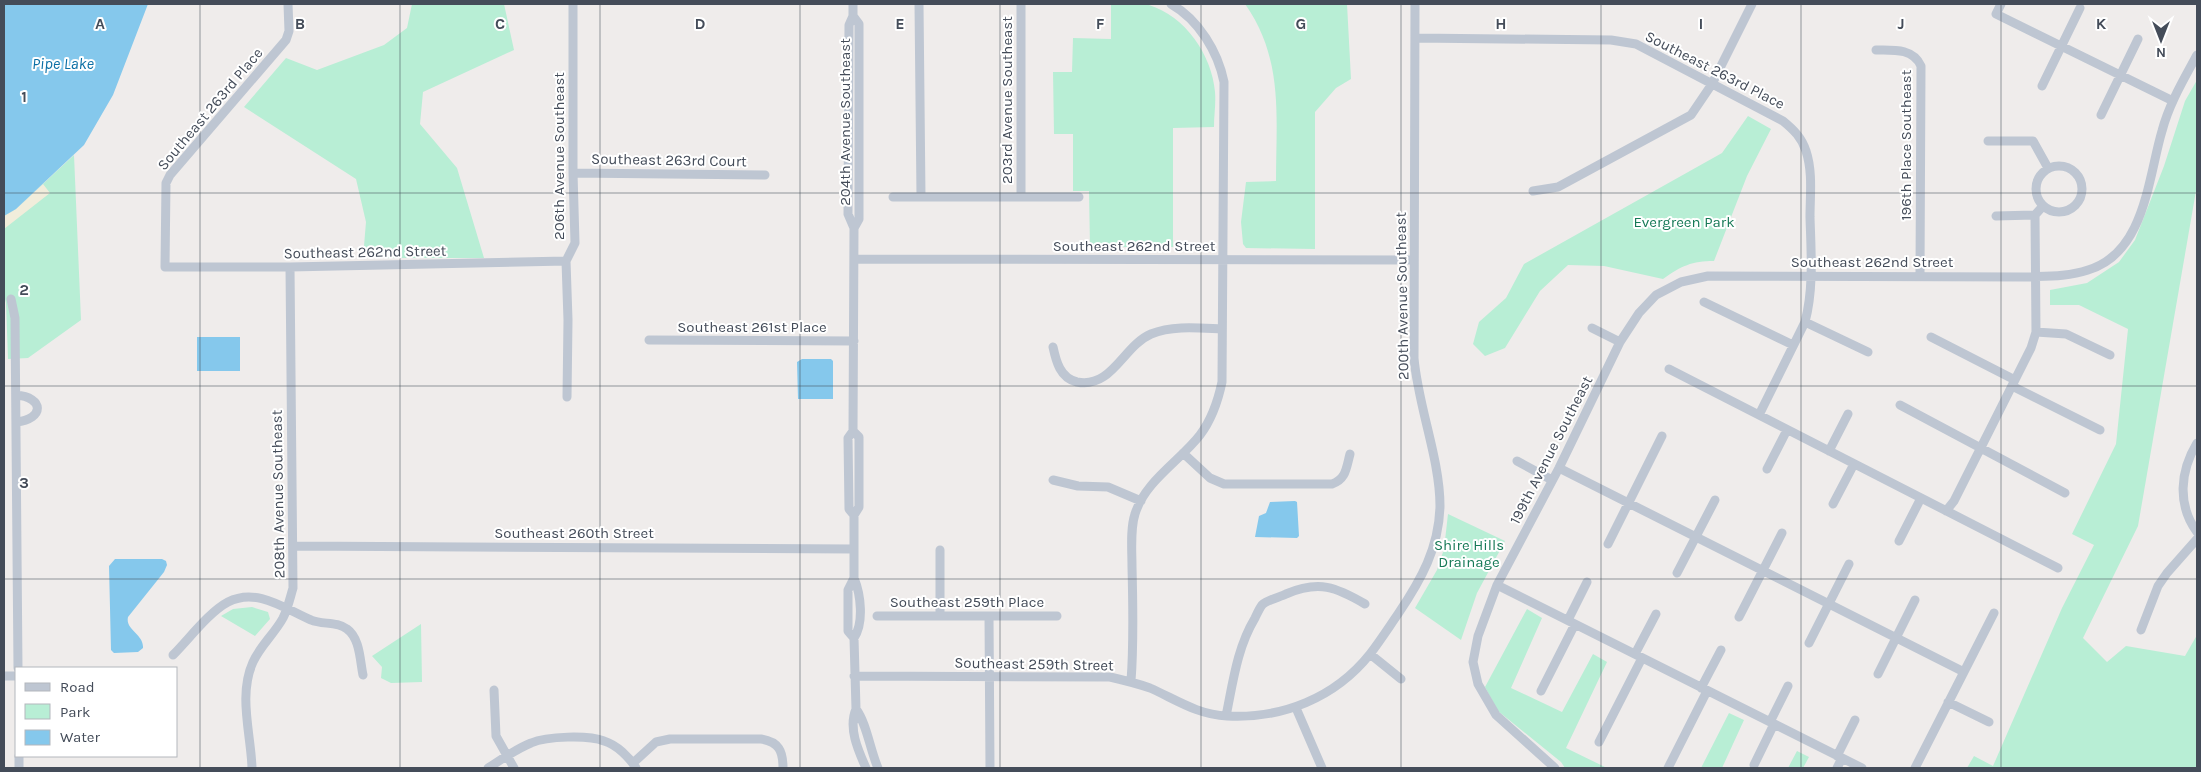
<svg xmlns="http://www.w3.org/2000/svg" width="2201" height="772" viewBox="0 0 2201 772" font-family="Karla,sans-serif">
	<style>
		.green { fill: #b8eed5 }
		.sand { fill: #f1eddb }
		.water { fill: #85c8ec }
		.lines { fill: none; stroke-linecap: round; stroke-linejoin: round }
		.minor { stroke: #bec6d2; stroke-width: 9 }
		.grid { fill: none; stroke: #444c59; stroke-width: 1; stroke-opacity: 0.55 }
		.labels { text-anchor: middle; stroke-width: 4; stroke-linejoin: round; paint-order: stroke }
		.street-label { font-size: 15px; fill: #444c59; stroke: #fff }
		.park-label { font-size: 15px; fill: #167956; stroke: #fff }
		.water-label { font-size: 16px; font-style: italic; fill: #0b6fa5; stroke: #fff }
		.grid-label { font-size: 16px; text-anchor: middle; font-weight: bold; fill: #444c59; stroke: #fff; stroke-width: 4; stroke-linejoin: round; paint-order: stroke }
	</style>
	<rect width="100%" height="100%" fill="#efeceb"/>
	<!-- green -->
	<path class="green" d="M412 4H504L514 50 423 92 420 124 457 168 484 258H363L366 222 356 179 244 107 286 58 317 70 384 45 407 28Z
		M1111 4C1122 4 1138 1 1149 5 1185 16 1212 55 1215 92 1216 104 1214 115 1214 127L1173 128V247H1090L1089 191H1073V134H1054L1053 72H1072L1073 38 1111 39Z
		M1245 4H1347L1351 79 1336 88 1315 112V249L1246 248 1243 244 1241 222 1246 182 1276 181C1276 117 1284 59 1245 4Z
		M2197 80V185L2138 526 2083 638 2107 662 2126 646 2185 656 2197 635V768H1967L1974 756 1993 766 2062 608 2094 545 2072 534 2116 444 2128 329 2079 305H2050V290L2087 283 2119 262 2135 240 2164 166 2185 101Z
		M1748 116 1771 129 1747 176 1714 261C1692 261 1681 266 1663 279L1604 266 1568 265 1540 291 1505 348 1485 356 1473 344 1479 322 1506 298 1524 264 1722 153Z
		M74 155 81 320 28 358 8 359 6 303 4 295V216L16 209Z
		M1448 514 1505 541 1477 593 1461 640 1415 608 1437 570 1444 549Z
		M252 607 268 612 270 619 255 636 221 616 233 609Z
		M1527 609 1542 618 1511 688 1562 712 1593 654 1607 662 1566 748 1607 768H1565L1561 762 1498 711 1485 687Z
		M421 624 422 682 391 683 381 678 382 667 372 656Z
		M1729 713 1744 720 1722 768H1701Z
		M1797 751 1809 757 1803 768H1788Z"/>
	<!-- sand -->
	<path class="sand" d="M43 184 50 193 4 229V216L16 209Z"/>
	<!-- water -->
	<path class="water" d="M4 4H148L113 95 84 145 16 209 4 216Z
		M197 337H240V371H197Z
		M802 359H831L833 361V399H798L797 362Z
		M1295 501 1297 502 1299 536 1297 538 1255 537 1259 516 1266 513 1270 502Z
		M115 559H162L166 561 167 565 164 572 128 617C125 630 144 634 143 648L138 652 114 653 111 650 109 566Z"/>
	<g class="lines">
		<!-- minor -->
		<path class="minor" d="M288 4 289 31 286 40 170 175 166 183 165 267H290L566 261
			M853 4V16L849 25 848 214 854 228 859 219V24L853 16
			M919 4 921 197
			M1021 4V197
			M2001 4 1996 14 2173 101
			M1416 38 1611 40 1636 44 1783 121C1794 130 1802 138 1806 151 1813 172 1810 196 1810 217 1811 251 1814 288 1805 322L1759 415
			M1876 50C1893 50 1913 48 1921 66L1920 275
			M2042 86 2080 8
			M2101 115 2138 39
			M1988 141H2033L2048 168
			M2036 189a23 23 0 1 1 46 0a23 23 0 1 1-46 0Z
			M573 173 765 175
			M1533 191 1558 187 1691 115 1712 84 1752 4
			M893 197H1079
			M1996 216 2035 215
			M854 259 1414 260
			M11 299 15 318 18 668
			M1704 302 1793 345
			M1805 322 1868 352
			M1592 328 1620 342
			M2036 332 2066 334 2110 355
			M1931 337 2015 380
			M649 340 854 341
			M1053 347C1056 361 1060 378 1077 382 1112 389 1123 346 1151 334 1173 325 1199 328 1222 329
			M1669 369 2058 568
			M2012 386 2100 430
			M16 395C44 397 45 419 16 422
			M567 397 568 320 566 261 575 243 573 173V4
			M1900 405 2065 493
			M853 431 859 437V507L854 515 849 509 848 438 853 431 854 228
			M2197 443C2180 471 2177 505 2197 532
			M1829 451 1848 414
			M1183 453 1210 478 1224 484H1332C1346 479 1346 469 1350 454
			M1517 461 1552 480
			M1559 468 1964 672
			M1767 469 1787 430
			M1053 480 1078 486 1108 487 1141 501
			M1833 504 1854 464
			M1946 511 1954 501 2031 348 2036 332 2035 215 2043 206
			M854 515V578
			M1899 541 1921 498
			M1608 544 1662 436
			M293 546 854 549
			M940 550V616
			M1677 573 1715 500
			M1497 585 1862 768
			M877 616H1057
			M989 616 990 768
			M1739 617 1782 533
			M1568 620 1587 582
			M2141 630 2158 586 2167 573 2197 539
			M854 638 848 631V590L854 578C861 595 864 623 854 638L856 709
			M1809 643 1849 564
			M1370 654 1401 679
			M1635 654 1656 614
			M173 655C189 639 209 612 228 602 257 587 285 609 311 620 322 625 337 621 347 629 360 638 360 661 363 675
			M1878 674 1915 600
			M4 676H16
			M854 676 1110 677C1123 680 1136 683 1150 688 1175 699 1198 715 1227 716 1282 719 1335 698 1370 654 1380 641 1389 627 1398 614 1421 580 1439 548 1440 506 1440 459 1418 406 1414 358L1415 4
			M1131 681C1134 643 1133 605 1132 567 1132 550 1130 529 1135 514 1145 481 1180 461 1200 435 1212 419 1218 401 1222 382L1224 82C1218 52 1199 20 1171 4
			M1701 688 1721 650
			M494 690 496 736 514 768
			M1541 691 1575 624
			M1948 702 1989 722
			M1296 708 1322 768
			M1226 716C1233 682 1237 648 1255 618 1257 614 1259 609 1262 605 1267 600 1280 597 1286 594 1319 580 1336 587 1365 604
			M1770 722 1788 686
			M1599 742 1642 658
			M19 756V768
			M1837 756 1855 720
			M633 763 656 742 670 739H761C779 742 783 751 783 768
			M1754 765 1774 724
			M252 768C251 734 238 695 253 662 260 646 275 633 283 618 288 608 290 598 293 588L290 267
			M488 768C502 759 516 749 531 743 547 736 589 735 604 741 617 745 629 757 636 768
			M866 768C858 750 848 728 856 709 867 724 870 750 878 768
			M1555 768 1496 715 1478 684 1473 662 1478 636 1497 585 1559 468 1620 342 1639 313 1656 295 1681 282 1708 276 2024 277C2045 276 2067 277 2088 270 2145 253 2148 178 2162 131 2169 104 2184 79 2197 55
			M1668 768 1707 691
			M1837 768 1842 758
			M1915 768 1994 613"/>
	</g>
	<!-- grid -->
	<path class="grid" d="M200 4V768M400 4V768M600 4V768M800 4V768M1000 4V768M1201 4V768M1401 4V768M1601 4V768M1801 4V768M2001 4V768M4 193H2197M4 386H2197M4 579H2197"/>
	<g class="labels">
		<!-- street labels -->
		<g class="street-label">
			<text transform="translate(1715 70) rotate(27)" y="5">Southeast 263rd Place</text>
			<text transform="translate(1007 100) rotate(-90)" y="5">203rd Avenue Southeast</text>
			<text transform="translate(210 109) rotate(-50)" y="5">Southeast 263rd Place</text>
			<text transform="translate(845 122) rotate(-90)" y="5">204th Avenue Southeast</text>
			<text transform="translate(1906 145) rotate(-90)" y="5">196th Place Southeast</text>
			<text transform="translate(559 156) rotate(-90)" y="5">206th Avenue Southeast</text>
			<text transform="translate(669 160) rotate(1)" y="5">Southeast 263rd Court</text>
			<text x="1134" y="251">Southeast 262nd Street</text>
			<text transform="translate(365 252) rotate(-1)" y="5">Southeast 262nd Street</text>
			<text x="1872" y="267">Southeast 262nd Street</text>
			<text transform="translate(1402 296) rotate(-91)" y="5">200th Avenue Southeast</text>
			<text x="752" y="332">Southeast 261st Place</text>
			<text transform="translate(1551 450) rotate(-63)" y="5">199th Avenue Southeast</text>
			<text transform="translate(278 494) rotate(-91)" y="5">208th Avenue Southeast</text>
			<text x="574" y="538">Southeast 260th Street</text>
			<text x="967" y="607">Southeast 259th Place</text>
			<text transform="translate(1034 664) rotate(1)" y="5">Southeast 259th Street</text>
		</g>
		<!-- park labels -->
		<g class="park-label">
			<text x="1684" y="227">Evergreen Park</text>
			<text x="1469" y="550">Shire Hills<tspan x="1469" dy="17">Drainage</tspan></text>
		</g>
		<!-- water labels -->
		<g class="water-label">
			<text x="63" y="69">Pipe Lake</text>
		</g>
	</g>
	<g class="grid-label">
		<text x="100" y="29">A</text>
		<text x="300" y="29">B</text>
		<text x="500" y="29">C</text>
		<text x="700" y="29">D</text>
		<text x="900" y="29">E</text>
		<text x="1100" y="29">F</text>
		<text x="1301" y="29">G</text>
		<text x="1501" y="29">H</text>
		<text x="1701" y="29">I</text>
		<text x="1901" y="29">J</text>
		<text x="2101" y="29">K</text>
		<text x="24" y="102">1</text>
		<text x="24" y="295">2</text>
		<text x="24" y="488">3</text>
	</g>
	<!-- border -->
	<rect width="2201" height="772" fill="none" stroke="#444c59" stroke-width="10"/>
	<!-- legend -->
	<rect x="15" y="667" width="162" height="90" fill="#ffffff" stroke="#b4b7bd"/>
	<rect x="25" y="683" width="25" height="8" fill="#bec6d2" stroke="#b4b7bd"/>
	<text x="60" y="692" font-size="15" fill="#444c59">Road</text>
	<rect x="25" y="704" width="25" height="15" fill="#b8eed5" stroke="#b4b7bd"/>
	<text x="60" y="717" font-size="15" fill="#444c59">Park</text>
	<rect x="25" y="730" width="25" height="15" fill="#85c8ec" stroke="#b4b7bd"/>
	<text x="60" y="742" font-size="15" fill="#444c59">Water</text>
	<!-- north arrow -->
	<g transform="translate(2161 40) rotate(180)" stroke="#ffffff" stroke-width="4" paint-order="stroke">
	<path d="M0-4L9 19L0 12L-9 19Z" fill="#444c59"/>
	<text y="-8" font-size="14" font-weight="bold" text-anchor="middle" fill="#444c59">N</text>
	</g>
</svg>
